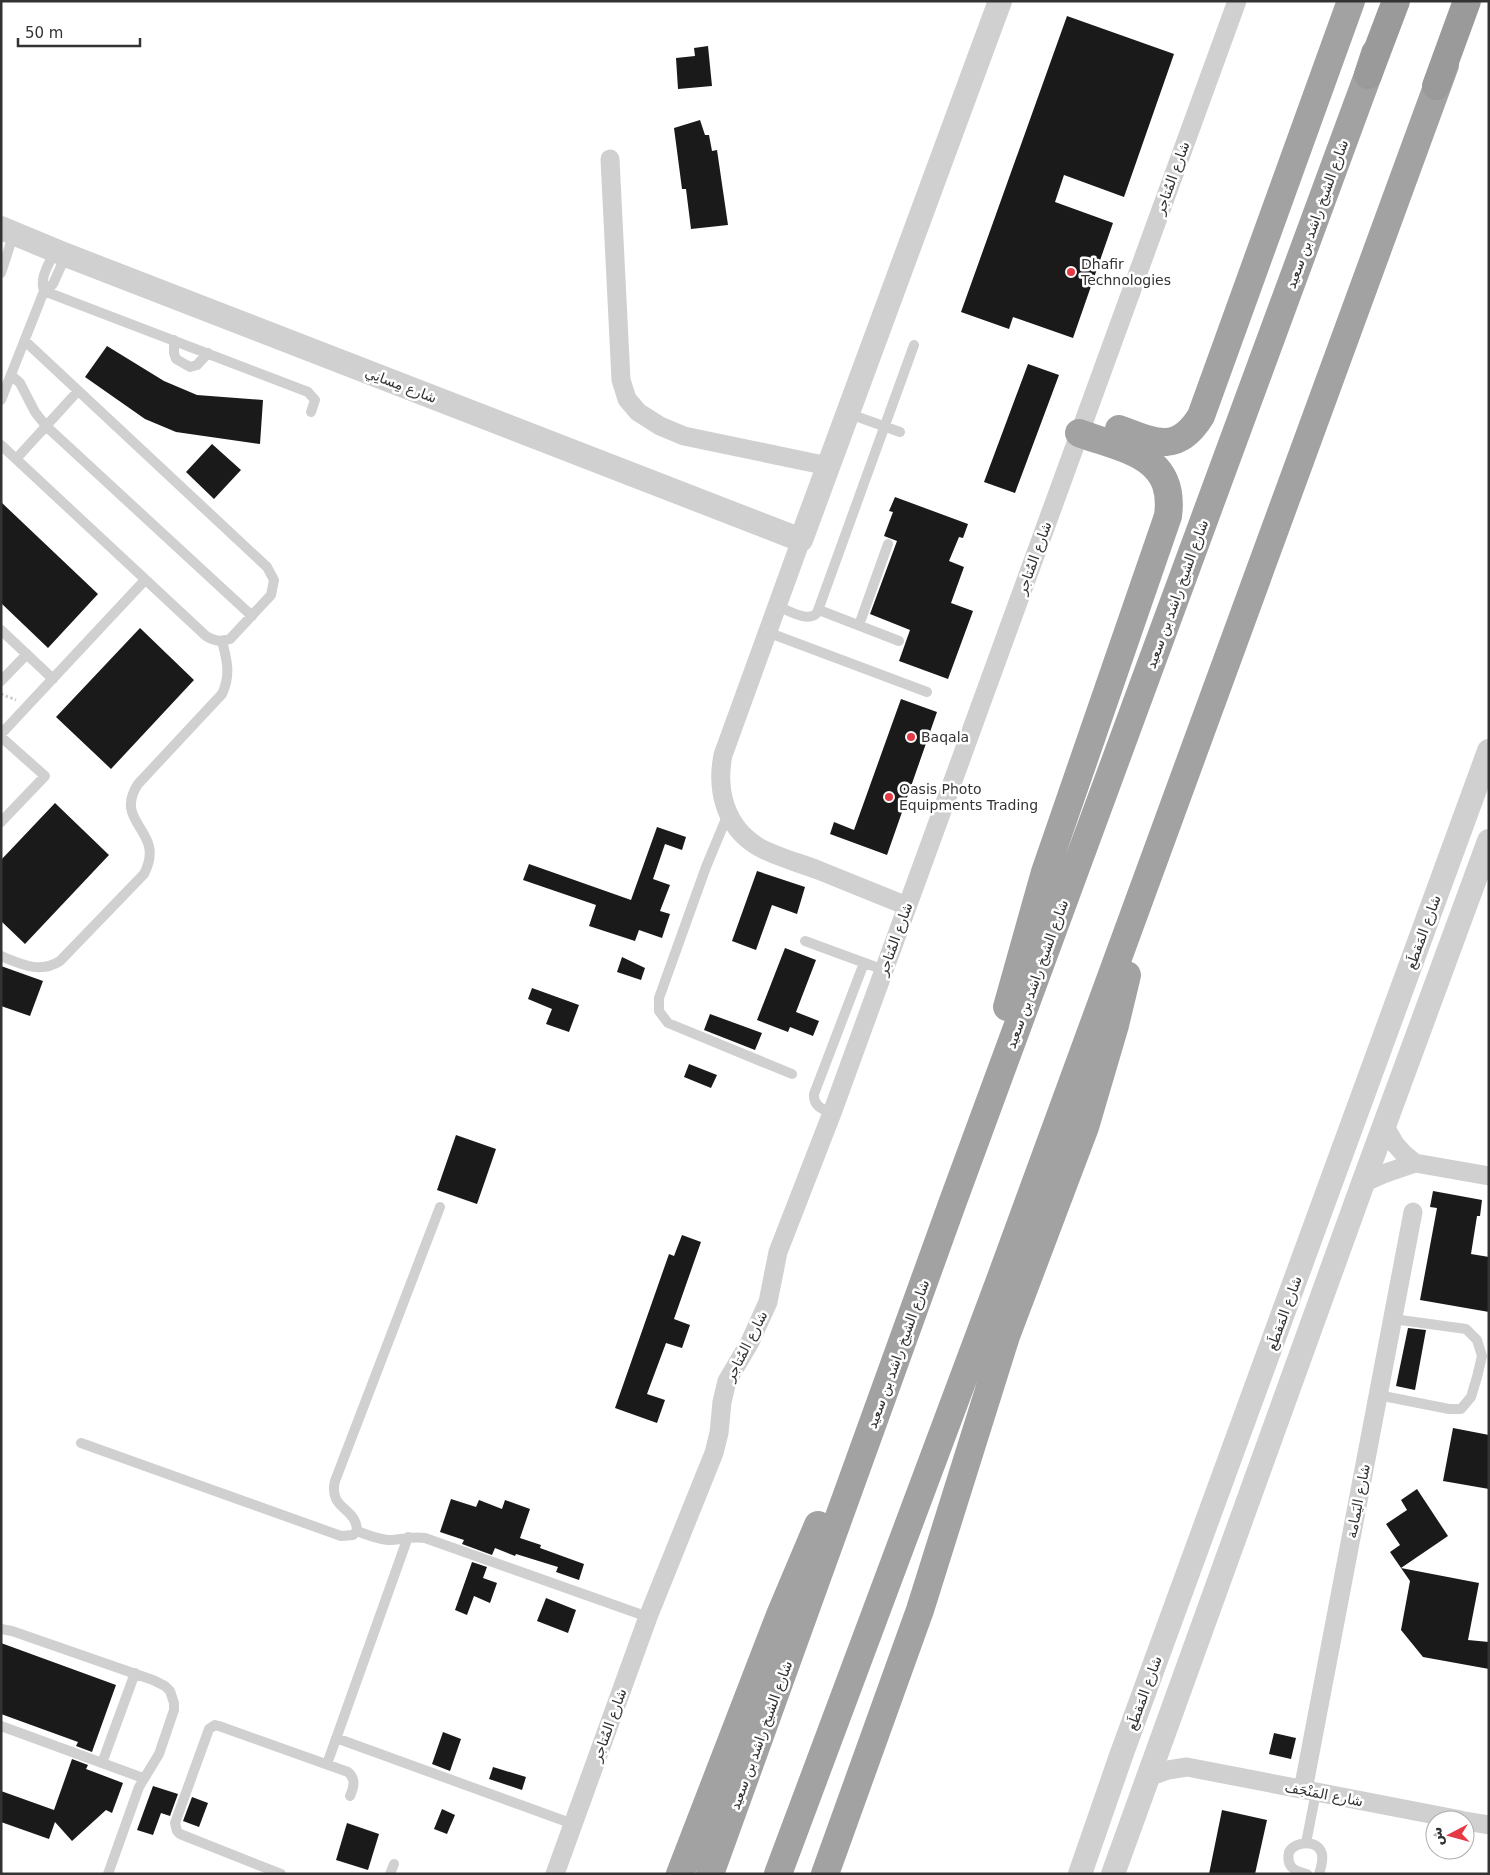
<svg xmlns="http://www.w3.org/2000/svg" width="1490" height="1875" viewBox="0 0 1490 1875" font-family="'DejaVu Sans',Vazirmatn,sans-serif">
	<style>
		.building { fill: #1a1a1a }
		.lines { fill: none; stroke-linecap: round; stroke-linejoin: round }
		.path { stroke: #cdcdcd; stroke-width: 3; stroke-dasharray: 2.5 2.5; stroke-linecap: butt }
		.service { stroke: #d0d0d0; stroke-width: 10 }
		.minor { stroke: #d0d0d0; stroke-width: 19 }
		.tertiary { stroke: #d0d0d0; stroke-width: 24 }
		.trunk { stroke: #a2a2a2; stroke-width: 28 }
		.motorway { stroke: #9a9a9a; stroke-width: 28 }
		.poi-dot { fill: #e63946; stroke: #fff; stroke-width: 2 }
		.labels { text-anchor: middle; stroke-width: 5; stroke-linejoin: round; paint-order: stroke }
		.street-label { font-size: 14px; fill: #333; stroke: #fff }
		.poi-label { font-size: 14px; fill: #333; stroke: #fff; text-anchor: start }
	</style>
	<rect width="100%" height="100%" fill="#fff"/>
	<!-- building -->
	<path class="building" d="M1067 16 1174 54 1124 197 1064 175 1055 202 1113 223 1073 338 1013 317 1009 329 961 312Z
		M708 46 712 86 678 89 676 58 695 56 694 48Z
		M700 120 705 135H709L712 151 717 150 728 225 691 229 686 189H682L674 128Z
		M107 346 164 381 197 395 263 400 260 444 176 432 145 419 85 377Z
		M1028 364 1059 375 1015 493 984 482Z
		M212 444 241 470 214 499 186 472Z
		M895 497 968 524 963 538 959 537 949 561 964 567 951 603 973 611 948 679 899 661 910 630 870 614 897 541 884 536 893 512 889 511Z
		M1 502 98 594 48 648 1 603Z
		M140 628 194 680 111 769 56 717Z
		M901 699 937 712 887 855 830 834 834 822 854 830Z
		M55 803 109 855 25 944 1 921V860Z
		M657 827 686 837 682 850 665 844 653 879 670 885 660 911 670 914 662 938 639 930 635 941 589 926 596 905 523 880 529 864 631 900Z
		M757 871 805 887 797 914 772 905 756 950 732 941Z
		M785 948 816 960 796 1012 819 1021 813 1036 790 1027 788 1032 757 1020Z
		M622 957 645 968 641 980 617 972Z
		M1 966 43 981 30 1016 1 1006Z
		M532 988 579 1005 569 1032 546 1024 552 1009 528 999Z
		M710 1014 762 1033 755 1050 704 1030Z
		M689 1064 717 1075 711 1088 684 1077Z
		M456 1135 496 1149 477 1204 437 1190Z
		M1433 1191 1482 1200 1480 1216H1477L1471 1254 1489 1257V1312L1420 1300 1437 1208 1430 1207Z
		M682 1235 701 1242 674 1319 690 1325 682 1348 666 1343 647 1394 665 1400 657 1423 615 1408 669 1254 674 1256Z
		M1408 1328 1426 1330 1415 1390 1396 1386Z
		M1453 1428 1489 1435V1489L1443 1481Z
		M1417 1489 1448 1536 1401 1568 1390 1552 1400 1545 1386 1524 1407 1510 1401 1500Z
		M451 1499 476 1507 479 1500 502 1509 505 1500 530 1509 520 1538 541 1545 540 1548 584 1564 579 1580 556 1572 558 1567 516 1554 515 1556 495 1548 492 1555 462 1544 464 1540 440 1532Z
		M472 1562 487 1567 483 1578 497 1583 490 1603 474 1596 467 1615 455 1610Z
		M1401 1568 1479 1583 1468 1640 1489 1642V1669L1423 1657 1401 1630 1410 1581Z
		M546 1598 576 1610 568 1633 537 1621Z
		M1 1643 116 1685 92 1752 76 1746 78 1742 1 1714Z
		M443 1732 461 1739 450 1771 432 1764Z
		M1274 1733 1296 1738 1291 1759 1269 1754Z
		M72 1759 88 1765 86 1769 123 1783 112 1813 106 1810 72 1841 55 1822 49 1839 1 1822V1791L54 1810Z
		M493 1767 526 1777 522 1790 489 1779Z
		M153 1786 178 1794 170 1816 161 1813 153 1835 137 1830Z
		M192 1797 208 1803 199 1827 183 1821Z
		M442 1809 455 1815 447 1834 434 1829Z
		M1222 1810 1267 1820 1255 1874H1209Z
		M347 1823 379 1834 368 1870 336 1860Z"/>
	<g class="lines">
		<!-- path -->
		<path class="path" d="M1 694 16 700"/>
		<!-- service -->
		<path class="service" d="M1 273 14 233
			M44 291 308 392 315 400 311 412
			M44 291C39 277 50 263 55 250
			M174 340V353L176 359 190 367 197 365 208 353
			M11 375 20 383 35 412 46 426 252 616
			M1 400 44 291 53 284 66 255
			M847 413 900 432
			M1 445 206 636C214 641 220 642 230 639L271 595 274 580 267 567 25 341
			M16 459 78 391
			M777 606C788 610 808 623 817 613L914 345
			M819 610 899 641
			M859 625 888 544
			M1 630 53 679
			M767 632 927 692
			M1 681 27 654
			M1 734 145 580
			M1 737 45 776 1 822
			M728 814 706 867 659 998V1011L668 1023 792 1074
			M805 941 884 970
			M1 956C21 964 40 974 60 961L144 874C167 830 112 824 138 784L222 694C231 675 227 660 222 641
			M832 1113C822 1109 813 1106 814 1094L864 963
			M1378 1395 1449 1409H1461L1471 1397 1477 1377 1482 1356 1477 1340 1466 1329 1393 1319
			M81 1443 341 1536 353 1535 357 1531
			M357 1531C357 1507 328 1510 335 1481L440 1207
			M357 1531C367 1535 378 1539 388 1540 401 1540 412 1536 425 1538L648 1617
			M1 1629 12 1631 153 1680 165 1686 170 1691 174 1703V1710L159 1754 139 1787 108 1874
			M1 1726 143 1778
			M336 1738 573 1824
			M102 1763 135 1673
			M327 1764 408 1537
			M1306 1843 1316 1792
			M281 1874 180 1834 177 1831 175 1823 209 1729 215 1725 219 1726 348 1772C356 1779 354 1787 350 1796
			M390 1874 394 1864
			M1307 1874C1294 1871 1286 1867 1289 1852 1295 1841 1318 1839 1322 1854 1323 1860 1321 1868 1319 1874"/>
		<!-- minor -->
		<path class="minor" d="M610 159 621 380 627 399 638 412 660 426 684 436 828 466
			M801 540 723 755C716 790 725 826 757 846 773 856 800 863 818 870 848 882 878 894 907 906
			M1384 1125 1395 1144 1404 1154 1415 1163 1489 1176
			M1363 1183 1383 1174 1415 1163
			M1148 1777 1168 1770 1187 1767 1461 1820
			M1303 1790 1413 1212
			M1465 1821 1489 1825
			M555 1874 648 1617 714 1453 719 1433 722 1402 727 1381 750 1342 768 1302 778 1252 832 1113 1237 1"/>
		<!-- tertiary -->
		<path class="tertiary" d="M1 228 66 255 801 540 1000 1
			M1080 1874 1122 1753 1489 751
			M1113 1874 1363 1183 1489 841"/>
		<!-- trunk -->
		<path class="trunk" d="M1119 429C1154 442 1177 455 1201 416L1351 1
			M1007 1007 1045 872 1168 516C1176 455 1125 450 1079 433
			M680 1874 780 1615 818 1525
			M710 1874 952 1204 1368 75 1375 53
			M778 1874 1003 1272 1445 65
			M825 1874 920 1610 1006 1336 1085 1127 1115 1025 1127 975"/>
		<!-- motorway -->
		<path class="motorway" d="M1368 75 1396 1
			M1436 86 1467 1"/>
	</g>
	<!-- markers -->
	<g class="poi-dot">
		<circle cx="1071" cy="272" r="5"/>
		<circle cx="911" cy="737" r="5"/>
		<circle cx="889" cy="797" r="5"/>
	</g>
	<g class="labels">
		<!-- street labels -->
		<g class="street-label">
			<text transform="translate(1172 178) rotate(-70)" y="5">شارع المُتاجر</text>
			<text transform="translate(1317 214) rotate(-70)" y="5">شارع الشيخ راشد بن سعيد</text>
			<text transform="translate(401 385) rotate(21)" y="5">شارع مِسانِي</text>
			<text transform="translate(1034 558) rotate(-70)" y="5">شارع المُتاجر</text>
			<text transform="translate(1177 594) rotate(-70)" y="5">شارع الشيخ راشد بن سعيد</text>
			<text transform="translate(1423 932) rotate(-70)" y="5">شارع المَقطَع</text>
			<text transform="translate(895 939) rotate(-70)" y="5">شارع المُتاجر</text>
			<text transform="translate(1037 974) rotate(-70)" y="5">شارع الشيخ راشد بن سعيد</text>
			<text transform="translate(1284 1313) rotate(-70)" y="5">شارع المَقطَع</text>
			<text transform="translate(746 1346) rotate(-63)" y="5">شارع المُتاجر</text>
			<text transform="translate(898 1354) rotate(-70)" y="5">شارع الشيخ راشد بن سعيد</text>
			<text transform="translate(1358 1501) rotate(-79)" y="5">شارع اليَمامة</text>
			<text transform="translate(1144 1693) rotate(-70)" y="5">شارع المَقطَع</text>
			<text transform="translate(609 1725) rotate(-70)" y="5">شارع المُتاجر</text>
			<text transform="translate(761 1735) rotate(-70)" y="5">شارع الشيخ راشد بن سعيد</text>
			<text transform="translate(1324 1794) rotate(11)" y="5">شارع المَنْجَف</text>
		</g>
		<!-- poi labels -->
		<g class="poi-label">
			<text x="1081" y="269">Dhafir<tspan x="1081" dy="16">Technologies</tspan></text>
			<text x="921" y="742">Baqala</text>
			<text x="899" y="794">Oasis Photo<tspan x="899" dy="16">Equipments Trading</tspan></text>
		</g>
	</g>
	<!-- border -->
	<rect width="1490" height="1875" fill="none" stroke="#333333" stroke-width="5"/>
	<!-- north arrow -->
	<g transform="translate(1450 1835) rotate(264)"><circle r="24" fill="#ffffff" stroke="#adadad"/>
	<path d="M0-4L9 19L0 12L-9 19Z" fill="#e63946"/>
	<text y="-8" font-size="14" font-weight="bold" text-anchor="middle" fill="#333333">ش</text>
	</g>
	<!-- scale -->
	<path d="M18 38v8h122v-8" fill="none" stroke="#333333" stroke-width="2.5"/>
	<text x="25" y="38" font-size="15" fill="#333333" stroke="#ffffff" stroke-width="4" paint-order="stroke">50 m</text>
</svg>
